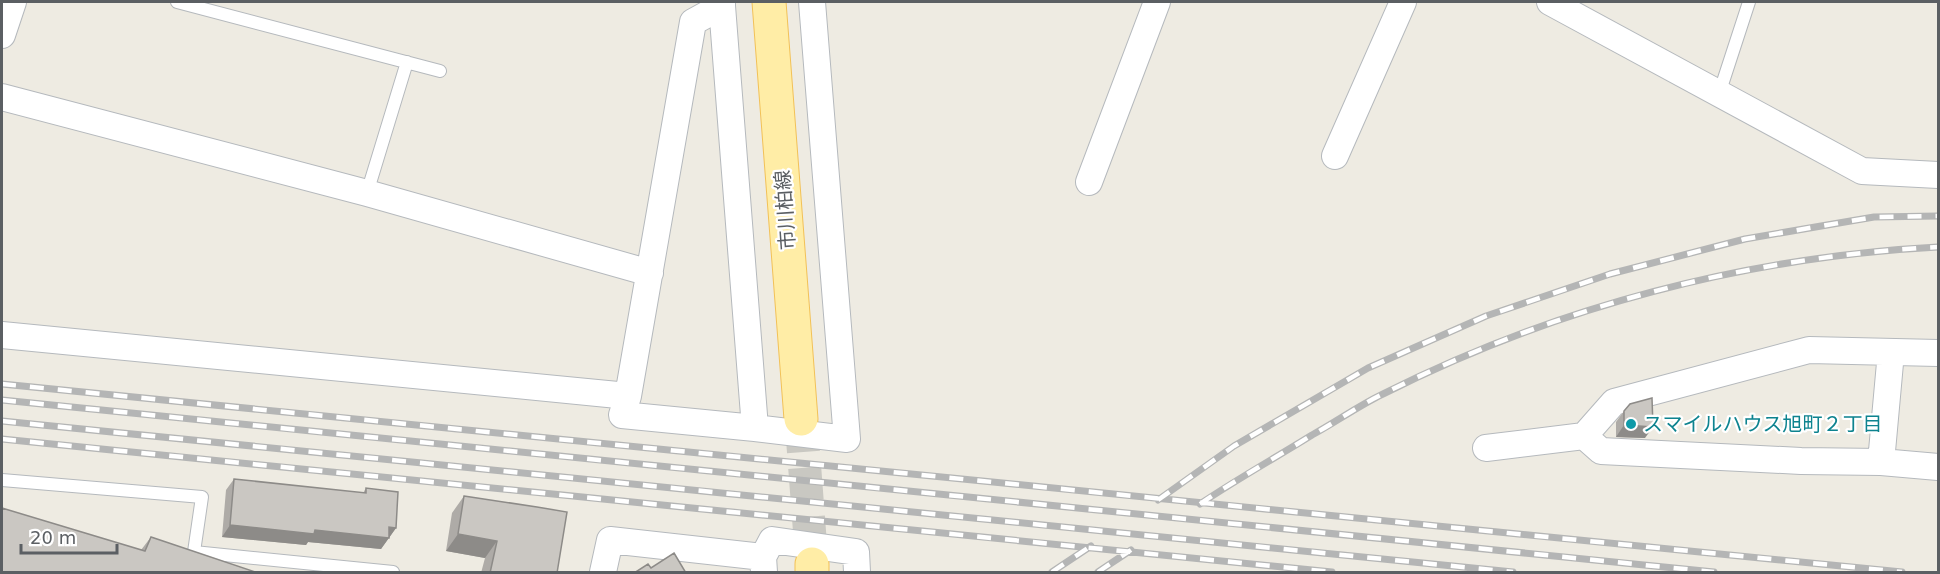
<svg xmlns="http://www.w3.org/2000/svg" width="1940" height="574" viewBox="0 0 1940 574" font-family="'DejaVu Sans','Noto Sans JP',sans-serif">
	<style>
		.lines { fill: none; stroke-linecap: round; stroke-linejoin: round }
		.primary-tunnel { stroke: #c9c8c2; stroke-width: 33; stroke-dasharray: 33 16; stroke-linecap: butt }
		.service-casing { stroke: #b5b9bd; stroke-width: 14 }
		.minor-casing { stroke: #b5b9bd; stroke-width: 28 }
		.primary-casing { stroke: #f2c157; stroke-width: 35 }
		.service { stroke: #fff; stroke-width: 12 }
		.minor { stroke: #fff; stroke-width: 26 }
		.primary { stroke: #ffeda6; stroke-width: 33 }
		.rail-casing { stroke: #b4b5b5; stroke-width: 7 }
		.rail { stroke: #fff; stroke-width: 4.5; stroke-dasharray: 14; stroke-linecap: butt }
		.wall { fill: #aeaba7 }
		.shaded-wall { fill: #8d8b88 }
		.building { fill: #cac7c2; stroke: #8d8b88; stroke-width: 1.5 }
		.culture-dot { fill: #0f9aa8; stroke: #fff; stroke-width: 2 }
		.labels { text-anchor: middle; stroke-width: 4.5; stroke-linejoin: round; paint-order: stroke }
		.street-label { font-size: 20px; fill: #5b5f63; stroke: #fff }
		.culture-label { font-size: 20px; fill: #0d838f; stroke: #fff; text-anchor: start }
	</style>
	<rect width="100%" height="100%" fill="#eeebe2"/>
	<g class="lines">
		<!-- primary-tunnel -->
		<path class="primary-tunnel" d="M801 419 812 564"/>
		<!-- service casing -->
		<g class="service-casing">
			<path id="service" d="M177 2 440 71
				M1719 94 1749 2
				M367 193 407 62
				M2 480 202 497 194 552 393 572"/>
		</g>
		<!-- minor casing -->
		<g class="minor-casing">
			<path id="minor" d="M722 2V6L755 428 622 415 628 396 693 22 722 6
				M1550 2 1862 171 1938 175
				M2 35 13 2
				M2 97 367 193 650 273
				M1335 156 1403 2
				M1089 182 1157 2
				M2 335 628 396
				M755 428 847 439 812 2
				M1584 436 1614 402 1809 350 1938 353
				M1486 448 1584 436 1601 451 1801 461 1881 462 1938 467
				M1881 462 1891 352
				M603 572 610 540 763 557
				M764 572 763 557 772 540 856 552 857 572"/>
		</g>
		<!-- primary casing -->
		<g class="primary-casing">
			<path id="primary" d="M769 2 801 419
				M812 564V572"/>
		</g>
		<!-- service -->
		<use href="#service" class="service"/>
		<!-- minor -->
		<use href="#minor" class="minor"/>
		<!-- primary -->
		<use href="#primary" class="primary"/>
		<!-- rail casing -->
		<g class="rail-casing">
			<path id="rail" d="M2 384 1902 572
				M2 400 1714 572
				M2 421 1513 572
				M2 439 1332 572
				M1158 500 1234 446 1368 368 1486 316 1610 274 1745 239 1874 217 1938 216
				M1200 504C1237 479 1275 458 1312 435 1336 422 1358 406 1383 394 1555 307 1746 257 1938 247
				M1052 572 1091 546
				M1098 572 1131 550"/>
		</g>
		<!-- rail -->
		<use href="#rail" class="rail"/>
	</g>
	<!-- wall -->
	<path class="wall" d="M1624 411 1645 438 1616 437V422Z
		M234 479 363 493 366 488 396 528 381 549 308 542 306 545 222 537 226 490Z
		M464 496 557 573H481L485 558 446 551 452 513Z
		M151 537 258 573 141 550Z"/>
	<!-- shaded-wall -->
	<path class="shaded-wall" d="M1624 425 1653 427 1645 438 1616 437Z
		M230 525 315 530 389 527 396 528 381 549 308 542 306 545 222 537Z
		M458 534 497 541 485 558 446 551Z"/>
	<!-- building -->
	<path class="building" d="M1652 398 1653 427 1624 425V411L1630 404Z
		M234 479 366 493V488L398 492 396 528 389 527V538L315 530 314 534 230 525Z
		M464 496 537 507 567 512 557 573H490L497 541 458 534Z
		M2 508 145 551 151 537 258 573H2Z
		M674 553 686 573H634L648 564 651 568Z"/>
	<!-- markers -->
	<circle class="culture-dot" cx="1631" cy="424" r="6"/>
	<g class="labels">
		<!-- street labels -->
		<g class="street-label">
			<text transform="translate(785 210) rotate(-94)" y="7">市川柏線</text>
		</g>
		<!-- culture labels -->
		<g class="culture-label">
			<text x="1643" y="431">スマイルハウス旭町２丁目</text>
		</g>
	</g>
	<!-- border -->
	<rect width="1940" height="574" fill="none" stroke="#5b5f63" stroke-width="6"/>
	<!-- scale -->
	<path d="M21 544v9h96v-9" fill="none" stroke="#5b5f63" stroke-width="3"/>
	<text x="30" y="544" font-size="18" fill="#5b5f63" stroke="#ffffff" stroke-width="4.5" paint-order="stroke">20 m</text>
</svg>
